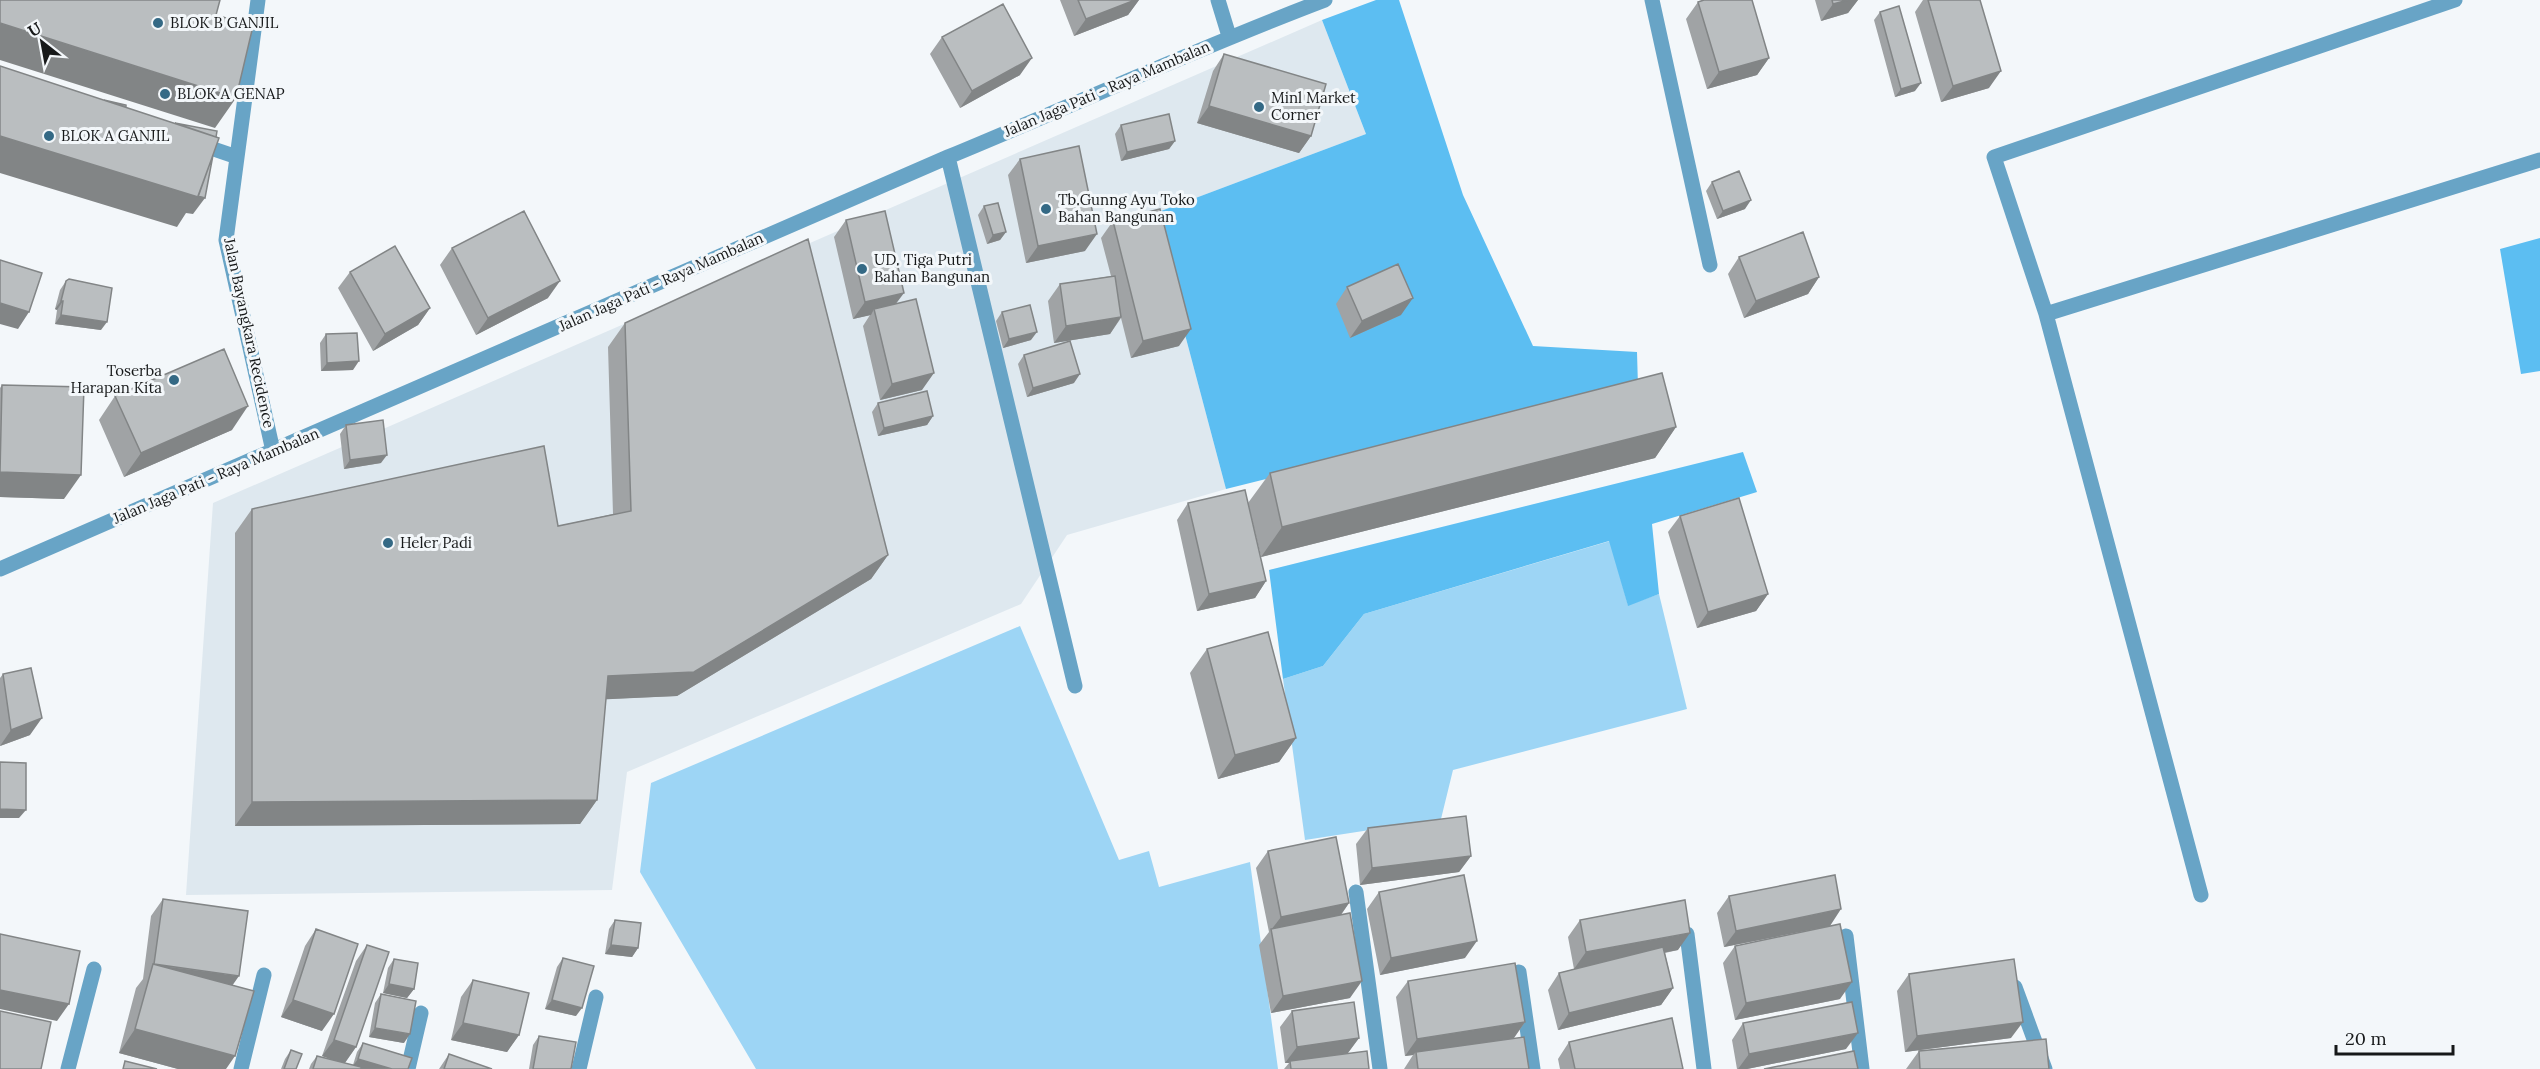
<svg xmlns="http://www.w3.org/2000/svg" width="2540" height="1069" viewBox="0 0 2540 1069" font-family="Lora,serif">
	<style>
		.built { fill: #dee8ef }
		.green { fill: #9dd5f5 }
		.forest { fill: #5cbef2 }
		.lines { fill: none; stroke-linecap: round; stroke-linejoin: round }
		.minor { stroke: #68a4c6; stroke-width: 15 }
		.wall { fill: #a0a3a5 }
		.shaded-wall { fill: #828586 }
		.building { fill: #babec0; stroke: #828586; stroke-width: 1.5 }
		.poi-dot { fill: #346985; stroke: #f3f7fa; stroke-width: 2 }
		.labels { text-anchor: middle; stroke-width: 6; stroke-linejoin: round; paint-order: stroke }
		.poi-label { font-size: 15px; fill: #161819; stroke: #f3f7fa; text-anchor: start }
		.street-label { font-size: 15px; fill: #161819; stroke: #f3f7fa }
	</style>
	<rect width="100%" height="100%" fill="#f3f7fa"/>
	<!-- built -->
	<path class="built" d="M1322 20 1366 134 1153 214 1226 489 1067 535 1021 604 627 772 612 890 186 895 213 503Z"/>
	<!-- green -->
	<path class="green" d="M1610 541 1628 605 1659 594 1687 709 1453 770 1441 819 1305 840 1283 679 1323 666 1364 614Z
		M1020 626 1119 860 1149 851 1159 887 1250 862 1278 1069H756L640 872 651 783Z"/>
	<!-- forest -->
	<path class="forest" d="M1376 0H1399L1463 195 1533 346 1637 352 1638 387 1226 489 1153 214 1366 134 1322 20Z
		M2540 238V371L2521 374 2500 249Z
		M1743 452 1757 492 1652 524 1659 594 1628 606 1609 541 1364 614 1323 666 1283 679 1269 570Z"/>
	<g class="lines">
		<!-- minor -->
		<path class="minor" d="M258 0 226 240 273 451
			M1218 0 1229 36
			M1652 0 1710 265
			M196 143 237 157
			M948 157 1075 686
			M2046 314 2540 160
			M0 569 948 157C1074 105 1198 48 1325 0
			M1356 892 1380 1069
			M2201 895 2046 314 1994 157 2455 0
			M1687 934 1704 1069
			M1846 936 1862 1069
			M1519 972 1533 1069
			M2015 987 2045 1069
			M68 1069 94 969
			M241 1069 264 975
			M408 1069 421 1013
			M579 1069 596 997"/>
	</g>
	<!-- wall -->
	<path class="wall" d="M1060 0H1139L1128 15 1074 36Z
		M1815 0H1858L1848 13 1821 21Z
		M1923 0H1980L1989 88 1941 102 1915 12Z
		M1698 2 1769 58 1757 75 1707 89 1686 19Z
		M1880 12 1915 91 1895 97 1874 20Z
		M942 37 1020 75 960 108 930 54Z
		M1224 54 1311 136 1299 153 1197 123 1213 71Z
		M1121 125 1175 141 1169 149 1121 161 1115 134Z
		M1020 159 1085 251 1026 263 1008 175Z
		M1712 182 1745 209 1717 219 1706 191Z
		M984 206 1006 232 1000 240 987 244 978 215Z
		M846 220 896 304 922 390 880 400 863 326 870 315 853 319 834 237Z
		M1113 221 1179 346 1131 358 1121 318 1110 334 1054 343 1048 301 1060 284 1111 276 1101 238Z
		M452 248 548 298 476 335 440 265Z
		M1739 257 1819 277 1808 294 1744 318 1728 274Z
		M350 272 430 308 418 325 373 351 338 288Z
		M66 281 101 330 55 324 57 310 55 309 60 290Z
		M1347 287 1401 315 1350 338 1336 304Z
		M1002 312 1031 340 1003 348 996 321Z
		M625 323 888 555 871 579 677 696 606 699 597 800 580 824 235 826V533L252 509 558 526 613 514 608 347Z
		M326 334 353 370 321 371 320 343Z
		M1024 355 1074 383 1027 397 1018 364Z
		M2 385 64 499 0 497V388Z
		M115 396 232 430 124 477 99 420Z
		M878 403 933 416 927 425 878 436 872 412Z
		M346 425 381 463 344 469 340 434Z
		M1676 427 1655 458 1261 557 1248 503 1270 473Z
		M1188 503 1266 581 1255 598 1197 611 1177 520Z
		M1680 516 1768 594 1756 611 1697 628 1668 532Z
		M1207 649 1296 738 1279 762 1218 779 1190 673Z
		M3 674 30 735 0 746V678Z
		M1368 828 1471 856 1459 872 1360 885 1356 844Z
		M1268 851 1349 903 1341 915 1350 998 1271 1013 1259 945 1269 932 1256 868Z
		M1379 892 1465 958 1380 975 1367 909Z
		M1729 896 1830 926 1724 947 1717 913Z
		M163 899 232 985 226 1069H178L119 1053 136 988 143 979 151 916Z
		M615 920 638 948 632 957 605 954 609 929Z
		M1580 920 1678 950 1665 953 1673 988 1661 1005 1558 1030 1548 990 1559 973 1574 969 1568 937Z
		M316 929 322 1031 281 1017 305 946Z
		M367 945 356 1047 345 1063 353 1065 357 1052 363 1043 408 1069H309L311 1064 317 1056 331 1059 322 1056 356 961Z
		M1735 946 1840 999 1735 1020 1723 963Z
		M563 958 576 1016 545 1009 557 967Z
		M394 959 414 989 407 998 383 993 388 968Z
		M1909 974 2011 1038 1905 1052 1897 991Z
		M473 980 519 1035 507 1052 451 1040 461 997Z
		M1408 981 1525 1022 1514 1038 1529 1069H1404L1413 1055 1405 1056 1396 997Z
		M381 994 404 1043 369 1037 375 1003Z
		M1292 1011 1359 1038 1348 1053 1369 1069H1284L1289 1063H1285L1280 1027Z
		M1743 1023 1846 1049 1747 1069H1737L1732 1040Z
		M539 1036 571 1069H529L533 1045Z
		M1569 1042 1683 1069H1560L1558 1059Z
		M291 1050 296 1069H281L285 1059Z
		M1919 1051 2049 1069H1906Z
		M449 1054 492 1069H439Z"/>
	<!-- shaded-wall -->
	<path class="shaded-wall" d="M1135 0H1139L1128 15 1074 36 1086 19Z
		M1848 0H1858L1848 13 1821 21 1833 4Z
		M0 23 236 98 215 128 0 60Z
		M1032 58 1020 75 960 108 972 91Z
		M1769 58 1757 75 1707 89 1719 72Z
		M2001 71 1989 88 1941 102 1953 86Z
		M1921 83 1915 91 1895 97 1901 89Z
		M1209 106 1311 136 1299 153 1197 123Z
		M0 136 205 198 193 214 186 213 177 227 0 173Z
		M1175 141 1169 149 1121 161 1127 152Z
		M1751 200 1745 209 1717 219 1723 211Z
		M1006 232 1000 240 987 244 993 235Z
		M1097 234 1085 251 1026 263 1038 246Z
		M1819 277 1808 294 1744 318 1756 301Z
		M560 281 548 298 476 335 488 318Z
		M904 293 892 309H874L871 315 853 319 865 302Z
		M1413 298 1401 315 1350 338 1362 321Z
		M61 301H63L57 310 55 309Z
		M0 303 29 312 18 329 0 324Z
		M430 308 418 325 373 351 385 334Z
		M61 315 107 322 101 330 55 324Z
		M1121 317 1110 334 1054 343 1066 326Z
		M1191 329 1179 346 1131 358 1143 341Z
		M1037 332 1031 340 1003 348 1009 339Z
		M359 361 353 370 321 371 327 363Z
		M934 373 922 390 880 400 892 384Z
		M1080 374 1074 383 1027 397 1033 388Z
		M248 406 232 430 124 477 141 453Z
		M933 416 927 425 878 436 884 428Z
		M1676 427 1655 458 1261 557 1282 527Z
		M387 455 381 463 344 469 350 460Z
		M0 472 81 475 64 499 0 497Z
		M888 555 871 579 677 696 591 700 608 676Z
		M1266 581 1255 598 1197 611 1209 594Z
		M1768 594 1756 611 1697 628 1708 612Z
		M42 718 30 735 0 746 11 730Z
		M1296 738 1279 762 1218 779 1235 755Z
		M597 800 580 824 235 826 252 802Z
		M0 809 26 810 19 818H0Z
		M1471 856 1459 872 1360 885 1372 868Z
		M1349 903 1337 920 1271 930 1281 917Z
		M1841 909 1830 926 1724 947 1736 931Z
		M1690 933 1678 950 1574 969 1586 952Z
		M1477 941 1465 958 1380 975 1391 958Z
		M611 945 638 948 632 957 605 954Z
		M154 965 239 976 227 993Z
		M1362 981 1350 998 1271 1013 1283 996Z
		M1852 982 1840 999 1735 1020 1746 1003Z
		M389 984 414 989 407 998 383 993Z
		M1673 988 1661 1005 1558 1030 1569 1013Z
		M0 990 69 1004 57 1021 0 1009Z
		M293 1000 334 1014 322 1031 281 1017Z
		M552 1000 582 1008 576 1016 545 1009Z
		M1525 1022 1513 1039 1416 1052 1413 1055 1405 1056 1417 1039Z
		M2023 1022 2011 1038 1905 1052 1917 1036Z
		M463 1023 519 1035 507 1052 451 1040Z
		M375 1028 410 1034 404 1043 369 1037Z
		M135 1029 235 1056 226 1069H178L119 1053Z
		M1858 1033 1846 1049 1747 1069H1738L1749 1054Z
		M1359 1038 1347 1054 1290 1061 1289 1063H1285L1297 1047Z
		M334 1040 356 1047 344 1064 322 1056Z
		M358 1059 392 1069H358L352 1067Z"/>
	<!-- building -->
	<path class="building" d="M0 0H220L216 15 253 26 236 98 0 23Z
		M1078 0H1135L1086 19Z
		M1704 0H1752L1769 58 1719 72 1698 2Z
		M1832 0H1848L1833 4Z
		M1928 0H1980L2001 71 1953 86Z
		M1003 4 1032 58 972 91 942 37Z
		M1899 6 1921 83 1901 89 1880 12Z
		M1224 54 1326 84 1311 136 1209 106Z
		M0 66 219 138 198 197 0 136Z
		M104 100 126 105V107Z
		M1169 114 1175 141 1127 152 1121 125Z
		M175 123 217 131 216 137Z
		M1079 146 1097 234 1038 246 1020 159Z
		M213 155 205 198 198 196Z
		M1739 171 1751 200 1723 211 1712 182Z
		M998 203 1006 232 993 235 984 206Z
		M1160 209 1191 329 1143 341 1113 221Z
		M524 211 560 281 488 318 452 248Z
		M885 211 904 293 865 302 846 220Z
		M1803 232 1819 277 1756 301 1739 257Z
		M808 239 888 555 694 672 608 676 597 800 252 802V509L544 446 558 526 631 511 625 323Z
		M395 246 430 308 385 334 350 272Z
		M0 260 42 273 29 312 0 303Z
		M1398 264 1413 298 1362 321 1347 287Z
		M1115 276 1121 317 1066 326 1060 284Z
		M69 279 112 288 107 322 61 315 63 301H61L66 281Z
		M916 299 934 373 892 384 874 309Z
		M1030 305 1037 332 1009 339 1002 312Z
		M357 333 359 361 327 363 326 334Z
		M1070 341 1080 374 1033 388 1024 355Z
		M224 349 248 406 141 453 115 396Z
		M1662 373 1676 427 1282 527 1270 473Z
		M2 385 84 387 81 475 0 472Z
		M927 391 933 416 884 428 878 403Z
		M383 420 387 455 350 460 346 425Z
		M1245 490 1266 581 1209 594 1188 503Z
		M1739 498 1768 594 1708 612 1680 516Z
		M1268 632 1296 738 1235 755 1207 649Z
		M31 668 42 718 11 730 3 674Z
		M0 762 26 763V810L0 809Z
		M1466 816 1471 856 1372 868 1368 828Z
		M1336 837 1349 903 1281 917 1268 851Z
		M1464 875 1477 941 1391 958 1379 892Z
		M1835 875 1841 909 1736 931 1729 896Z
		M163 899 248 911 239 976 154 964Z
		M1685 900 1690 933 1586 952 1580 920Z
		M1350 913 1362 981 1283 996 1271 929Z
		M615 920 641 923 638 948 611 945Z
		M1840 924 1852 982 1746 1003 1735 946Z
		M316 929 358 944 334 1014 293 1000Z
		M0 934 80 951 69 1004 0 990Z
		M367 945 389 952 356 1047 334 1040Z
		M1663 947 1673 988 1569 1013 1559 973Z
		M563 958 594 966 582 1008 552 1000Z
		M394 959 418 963 414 989 389 984Z
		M2014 959 2023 1022 1917 1036 1909 974Z
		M1515 963 1525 1022 1417 1039 1408 981Z
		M153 964 254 991 235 1056 135 1029Z
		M473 980 529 993 519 1035 463 1023Z
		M381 994 416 1001 410 1034 375 1028Z
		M1354 1002 1359 1038 1297 1047 1292 1011Z
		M1852 1002 1858 1033 1749 1054 1743 1023Z
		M0 1011 51 1022 41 1069H0Z
		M1672 1018 1683 1069H1575L1569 1042Z
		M539 1036 576 1042 571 1069H533Z
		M1524 1037 1529 1069H1418L1416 1052Z
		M2046 1039 2049 1069H1920L1919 1051Z
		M363 1043 412 1058 408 1069H392L358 1059Z
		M291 1050 302 1054 296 1069H284Z
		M1367 1051 1369 1069H1291L1290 1061Z
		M1854 1051 1858 1069H1764Z
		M449 1054 492 1069H444Z
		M317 1056 361 1067V1069H313Z
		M125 1061 157 1069H123Z"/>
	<!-- markers -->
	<g class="poi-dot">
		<circle cx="158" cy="23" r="6"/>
		<circle cx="165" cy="94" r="6"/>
		<circle cx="1259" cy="107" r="6"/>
		<circle cx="49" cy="136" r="6"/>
		<circle cx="1046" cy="209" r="6"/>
		<circle cx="862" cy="269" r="6"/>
		<circle cx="174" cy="380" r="6"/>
		<circle cx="388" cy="543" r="6"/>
	</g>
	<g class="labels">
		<!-- poi labels -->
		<g class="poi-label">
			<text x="170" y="28">BLOK B GANJIL</text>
			<text x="177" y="99">BLOK A GENAP</text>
			<text x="1271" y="103">Minl Market<tspan x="1271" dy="17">Corner</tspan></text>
			<text x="61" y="141">BLOK A GANJIL</text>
			<text x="1058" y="205">Tb.Gunng Ayu Toko<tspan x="1058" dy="17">Bahan Bangunan</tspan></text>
			<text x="874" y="265">UD. Tiga Putri<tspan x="874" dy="17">Bahan Bangunan</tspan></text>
			<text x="162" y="376" text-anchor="end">Toserba<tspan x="162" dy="17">Harapan Kita</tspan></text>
			<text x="400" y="548">Heler Padi</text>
		</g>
		<!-- street labels -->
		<g class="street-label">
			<text transform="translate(1107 89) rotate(-23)" y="5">Jalan Jaga Pati - Raya Mambalan</text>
			<text transform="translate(661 282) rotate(-24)" y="5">Jalan Jaga Pati - Raya Mambalan</text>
			<text transform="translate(249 333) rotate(78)" y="5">Jalan Bayangkara Recidence</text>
			<text transform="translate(216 476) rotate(-23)" y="5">Jalan Jaga Pati - Raya Mambalan</text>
		</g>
	</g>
	<!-- north arrow -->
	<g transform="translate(42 42) rotate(329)" stroke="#f3f7fa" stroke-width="4.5" paint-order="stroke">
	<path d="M0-4.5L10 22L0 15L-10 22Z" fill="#161819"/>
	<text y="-9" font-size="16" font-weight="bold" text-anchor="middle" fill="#161819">U</text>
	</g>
	<!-- scale -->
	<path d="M2336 1045v9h117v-9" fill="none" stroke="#161819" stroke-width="3"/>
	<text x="2345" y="1045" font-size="18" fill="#161819" stroke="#f3f7fa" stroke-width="4.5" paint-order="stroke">20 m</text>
</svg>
